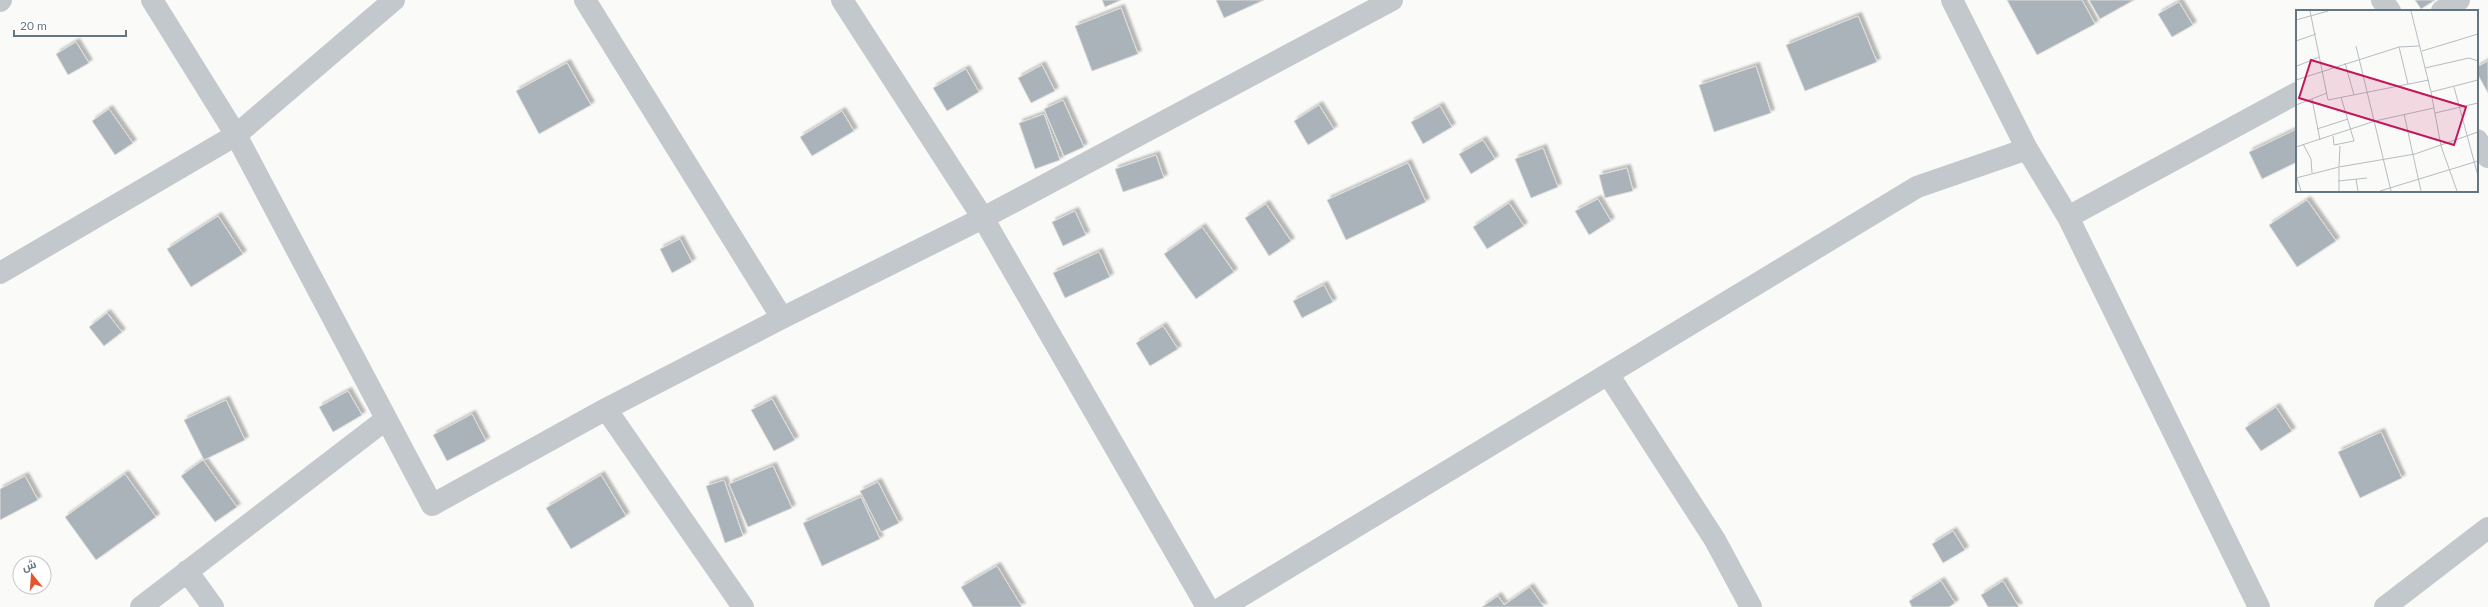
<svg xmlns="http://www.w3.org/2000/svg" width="2488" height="607" viewBox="0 0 2488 607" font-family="Lato,Cairo,sans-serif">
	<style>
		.building { fill: #aab3b9; stroke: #dcdcda; filter: url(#shadow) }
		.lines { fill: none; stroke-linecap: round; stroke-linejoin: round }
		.minor { stroke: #c3c8cc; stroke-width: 22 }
		.inset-road { fill: none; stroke: #b5bdc2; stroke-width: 1 }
		.view { fill: #c2185b; fill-opacity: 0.15; stroke: #c2185b; stroke-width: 2 }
		.inset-edge { fill: none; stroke: #657683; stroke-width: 2 }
	</style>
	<defs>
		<filter id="shadow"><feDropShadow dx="3.5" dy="-3.5" stdDeviation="1" flood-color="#0004"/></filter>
	</defs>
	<rect width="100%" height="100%" fill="#fafaf8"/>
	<!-- building -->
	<path class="building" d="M1102 0H1121L1105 7Z
		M1216 0H1264L1224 18Z
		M2007 0H2082L2095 24 2037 55Z
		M2089 0H2134L2100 19Z
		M2415 0H2435L2421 9Z
		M2179 2 2193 25 2172 37 2158 14Z
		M1121 8 1138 54 1092 71 1075 26Z
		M1858 16 1877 62 1805 91 1786 45Z
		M76 42 89 63 68 75 56 54Z
		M2488 61V93L2477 73V67Z
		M567 63 591 105 539 134 516 91Z
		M1042 65 1055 91 1031 103 1018 78Z
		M1756 66 1771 113 1714 132 1699 85Z
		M966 69 979 92 947 111 933 88Z
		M1063 100 1084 147 1064 156 1044 109Z
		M1319 105 1334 129 1308 145 1294 121Z
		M1440 106 1452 127 1423 144 1411 122Z
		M109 109 133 143 115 155 92 121Z
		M842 111 854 131 812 156 800 137Z
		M1044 114 1060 160 1035 169 1019 123Z
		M2297 129V162L2262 179 2249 152Z
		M1483 140 1495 159 1471 174 1459 154Z
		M1543 148 1558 187 1531 198 1515 159Z
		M1156 155 1164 178 1123 192 1115 169Z
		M1408 163 1426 202 1346 240 1327 200Z
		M1627 168 1633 191 1605 198 1599 175Z
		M1598 199 1611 221 1589 235 1575 211Z
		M2307 200 2336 241 2297 267 2269 225Z
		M1509 203 1524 226 1487 249 1473 227Z
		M1266 204 1291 241 1269 256 1245 218Z
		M1075 211 1086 235 1063 246 1052 222Z
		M218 216 243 254 191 287 167 249Z
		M1202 227 1234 272 1196 299 1164 254Z
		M680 239 692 262 672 273 660 249Z
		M1099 252 1110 277 1065 298 1053 273Z
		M1324 285 1333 302 1302 318 1293 301Z
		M107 313 122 332 104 346 89 327Z
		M1163 326 1178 349 1150 366 1136 343Z
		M348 391 362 415 333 432 319 407Z
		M772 399 795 440 774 451 751 410Z
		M226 400 245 440 204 460 184 420Z
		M2276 407 2292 431 2261 451 2245 428Z
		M472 414 486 441 447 461 433 435Z
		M2381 432 2402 478 2360 498 2338 452Z
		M203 460 237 507 215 522 181 476Z
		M773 466 792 508 748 527 729 484Z
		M125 474 156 517 96 560 65 517Z
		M601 475 626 516 571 549 546 508Z
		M25 476 38 500 0 520V489Z
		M724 480 743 536 725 543 706 486Z
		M878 482 899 523 881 532 860 491Z
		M861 497 880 539 822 566 803 523Z
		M1953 531 1965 550 1943 563 1932 544Z
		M997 566 1022 607H973L961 587Z
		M1941 581 1955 603 1949 607H1912L1909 601Z
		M2003 581 2019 607H1988L1981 595Z
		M1530 587 1544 607H1482L1498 596 1504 605Z"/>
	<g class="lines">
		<!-- minor -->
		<path class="minor" d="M152 0 236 135 432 505 606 409 782 318 983 218 1392 0
			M585 0 782 318
			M842 0 983 218 1207 607
			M1952 0 2027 149 2068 217 2259 607
			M2382 0 2390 11
			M0 1 1 0
			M2442 11 2459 0
			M2477 140 2488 157
			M2068 217 2297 93
			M0 273 236 135 394 0
			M1608 374 1715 540 1751 607
			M606 409 743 607
			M187 571 213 607
			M141 607 385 420
			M1223 607 1917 187 2027 149
			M2385 607 2488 528"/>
	</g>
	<!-- overview -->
	<g transform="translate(2296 10)">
		<rect width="182" height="182" fill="#fafaf8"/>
		<path class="inset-road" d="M14 1 32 90 133 70M115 1 135 82 145 136 161 181M0 10 32 1M0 31 20 24M60 36 95 181M126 41 182 24M49 53 58 85M1 56 23 47M129 58 173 48 182 51M0 70 103 37M112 74 103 37 123 36M158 77 182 166M135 82 182 70M16 89 24 130M0 95 31 83M139 103 182 93M108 104 125 181M21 119 52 109M37 126 38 135 58 131 45 87M7 134 15 149 16 163M0 137 79 111 138 98M43 157 44 136M0 168 43 157 119 144 182 122M1 168 5 181M60 169 62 181M42 171 71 168M43 181V158M84 181 182 151"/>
		<path class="view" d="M15 50 170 97 158 135 3 88Z"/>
		<rect width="182" height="182" class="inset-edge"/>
	</g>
	<!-- north arrow -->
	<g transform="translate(32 575) rotate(343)"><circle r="19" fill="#ffffff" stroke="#c1c8cd"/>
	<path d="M0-3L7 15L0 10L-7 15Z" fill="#e4572e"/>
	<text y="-6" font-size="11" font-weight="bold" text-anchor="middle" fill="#657683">ش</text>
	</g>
	<!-- scale -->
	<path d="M14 30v6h112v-6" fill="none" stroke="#657683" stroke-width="2"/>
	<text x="20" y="30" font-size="12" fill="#657683" stroke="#ffffff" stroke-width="3" paint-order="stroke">20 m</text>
</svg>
